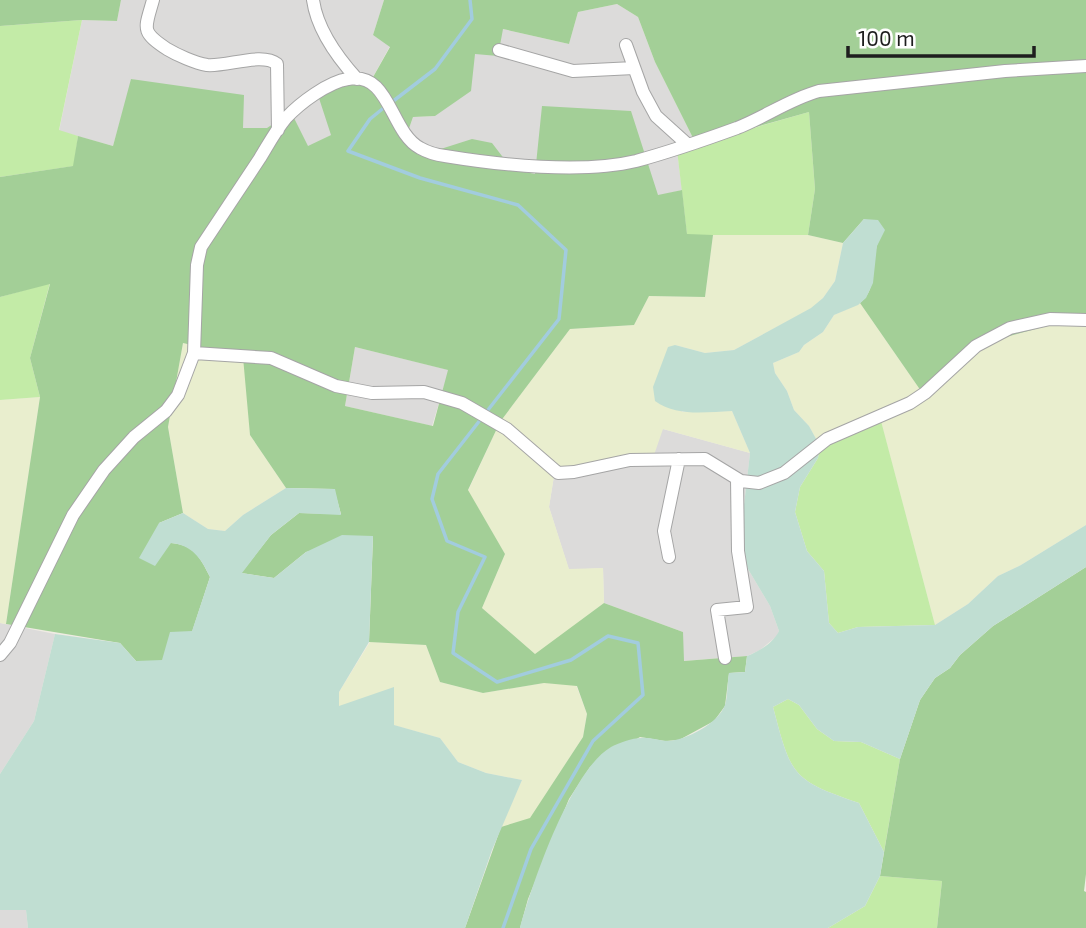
<svg xmlns="http://www.w3.org/2000/svg" width="1086" height="928" viewBox="0 0 1086 928" font-family="'Exo 2',sans-serif">
	<style>
		.residential { fill: #dcdbda }
		.farmland { fill: #e9eece }
		.grass { fill: #c3eba7 }
		.forest { fill: #a3cf97; fill-rule: evenodd }
		.wetland { fill: #c0ded2 }
		.lines { fill: none; stroke-linecap: round; stroke-linejoin: round }
		.stream { stroke: #a2ccde; stroke-width: 3.5 }
		.minor-casing { stroke: #a5a5a5; stroke-width: 14 }
		.minor { stroke: #fff; stroke-width: 12 }
	</style>
	<rect width="100%" height="100%" fill="#efece3"/>
	<!-- residential -->
	<path class="residential" d="M121 0H384L373 35 390 46 368 86 331 135 308 147 267 128H242L132 79 113 146 59 131 82 20 117 21Z
		M617 4 638 17 655 62 696 144 677 150 682 190 658 196 425 154 405 140 413 117 435 116 475 53 503 29 569 44 578 12Z
		M355 347 449 370 432 426 345 406Z
		M663 429 750 453 744 505V557L748 569 770 606 779 631 777 636 760 650 747 656 683 661V632L604 603 603 568 569 570 549 507 554 476Z
		M0 623 55 634 34 721 0 774Z
		M0 910H26L28 928H0Z"/>
	<!-- farmland -->
	<path class="farmland" d="M713 235H808L843 243 835 281 823 298 812 308 734 350 705 353 675 345 682 412 732 411 750 453 663 429 654 455 554 476 549 507 569 569 603 568 604 603 536 655 482 608 505 554 468 491 500 422 570 329 634 325 649 296 705 297Z
		M860 303 921 391 995 340 1058 323 1086 324V525L1021 565 998 576 968 604 935 625 881 422 818 443 809 426 794 410 787 391 775 373 773 363 799 352 804 345 823 332 834 315Z
		M183 343 244 357 250 435 286 488 243 515 225 531 208 529 183 513 168 427Z
		M40 397 6 624 0 623V400Z
		M370 642 426 645 440 682 483 693 544 683 576 685 587 714 583 737 530 819 501 827 522 780 486 773 458 762 440 738 393 725 394 688 339 707V692Z"/>
	<!-- grass -->
	<path class="grass" d="M82 20 59 130 78 136 74 166 0 177V26Z
		M809 112 815 189 808 235H687L677 150Z
		M50 283 30 358 40 397 0 400V297Z
		M881 421 935 625 858 627 838 633 829 623 824 571 807 551 795 512 800 487 818 458 820 446Z
		M788 699 799 705 817 729 834 741 861 742 900 759 884 852 859 803C791 780 791 775 773 707Z
		M880 876 942 881 937 928H828L865 906Z"/>
	<!-- forest -->
	<path class="forest" d="M0 0H121L117 21 82 20 0 26Z
		M384 0H1086V324L1058 323 995 340 921 391 860 303C878 288 871 266 877 245 879 240 882 235 884 230L864 219 843 243 808 235 815 189 809 112 696 144 655 62 638 17 617 4 578 12 569 44 503 29 498 56 475 54 471 91 435 116 413 117 405 140 425 154 472 139 492 143 512 169 535 174 542 106 631 111 658 195 682 190 687 234 713 235 705 297 649 296 634 325 570 329 500 422 468 490 505 554 482 608 535 654 604 603 683 632 684 661 747 656 745 672 729 673 725 706 714 721 679 740 665 741 640 737 590 767 569 799 528 899 520 928H465L501 827 530 818 583 737 587 714 577 686 544 683 483 693 440 682 426 645 369 642 373 537 306 552 274 578 241 573 271 535 299 513 341 514 334 489 286 488 250 435 243 357 183 343 168 427 183 513 159 523 171 543C194 545 200 557 210 577L192 632 163 661H136L120 643 6 624 40 397 30 358 50 284 0 297V177L73 166 78 136 113 146 131 79 244 95 243 128H267L291 112 308 146 331 135 317 92 340 79 368 86 390 47 373 35ZM355 347 448 370 433 426 345 406Z
		M1086 567V874L1084 891 1086 892V928H937L942 881 880 876 900 759 920 700 935 678 950 668 960 655 993 626Z"/>
	<!-- wetland -->
	<path class="wetland" d="M864 219 878 220 885 230 877 246 873 283 866 298 858 305 834 315 823 332 804 345 799 352 773 363 775 373 787 391 794 410 809 426 820 446 818 458 800 487 795 512 807 551 824 571 829 623 838 633 858 627 935 625 968 604 998 576 1021 565 1086 525V567L993 626 960 655 950 668 935 678 920 700 900 759 861 742 834 741 817 729 799 705 788 699 773 707C791 775 791 780 859 803L884 852 880 876 865 906 828 928H520C532 884 571 770 611 747 618 743 633 738 641 738 650 737 659 741 668 741 686 740 718 724 725 705 728 696 727 683 729 673L745 672 747 656C760 651 773 643 779 631L770 606 748 569 744 557V505L750 453 732 411C706 412 677 417 655 401L653 387 668 347 675 345 705 353 734 350 811 308 823 298 835 281 843 243Z
		M286 488 335 489 341 515 299 513 271 535 242 573 274 578 306 552 342 535 373 536 369 642 339 692V706L394 687V725L440 738 458 762 486 773 522 780 492 850 465 928H28L26 910H0V774L34 721 55 634 120 643 136 661 162 660 170 632 192 631 210 577C201 558 192 545 171 543L155 566 139 558 159 523 183 513 208 529 225 531 243 515Z"/>
	<g class="lines">
		<!-- stream -->
		<path class="stream" d="M392 102 435 69 472 19 470 0
			M386 106 370 119 348 151 420 178 518 205 566 250 559 319 438 474 432 499 447 541 485 557 458 612 453 653 497 682 571 660 608 636 638 643 643 695 593 741 531 849 503 928"/>
		<!-- minor casing -->
		<g class="minor-casing">
			<path id="minor" d="M153 0C145 29 140 31 167 49 177 55 195 63 207 65 226 67 262 52 277 64L278 130
				M313 0C317 29 338 58 357 79
				M626 45 643 92 656 116 687 144
				M499 50 573 71 634 68
				M194 353 271 358 336 386 372 393 424 392 462 403 507 429 558 473 574 472 630 460 705 459 741 481 759 483 784 473 827 439 910 403 925 393 976 346 1010 328 1050 319 1086 320
				M669 557 664 531 679 459
				M0 655 10 643 73 515 104 470 134 437 166 411 178 395 194 353 197 265 201 247C221 217 240 188 260 158 268 145 276 130 286 118 300 103 328 82 348 79 390 71 390 132 420 148 427 152 437 155 445 156 500 165 582 174 636 161 669 152 704 140 737 128 765 117 790 99 819 91L1005 71 1086 66
				M725 658 717 610 747 607 738 551 737 479"/>
		</g>
		<!-- minor -->
		<use href="#minor" class="minor"/>
	</g>
	<!-- scale -->
	<path d="M848 46v10h186v-10" fill="none" stroke="#1e1e1e" stroke-width="3.5"/>
	<text x="858" y="46" font-size="21" fill="#1e1e1e" stroke="#ffffff" stroke-width="5" paint-order="stroke">100 m</text>
</svg>
